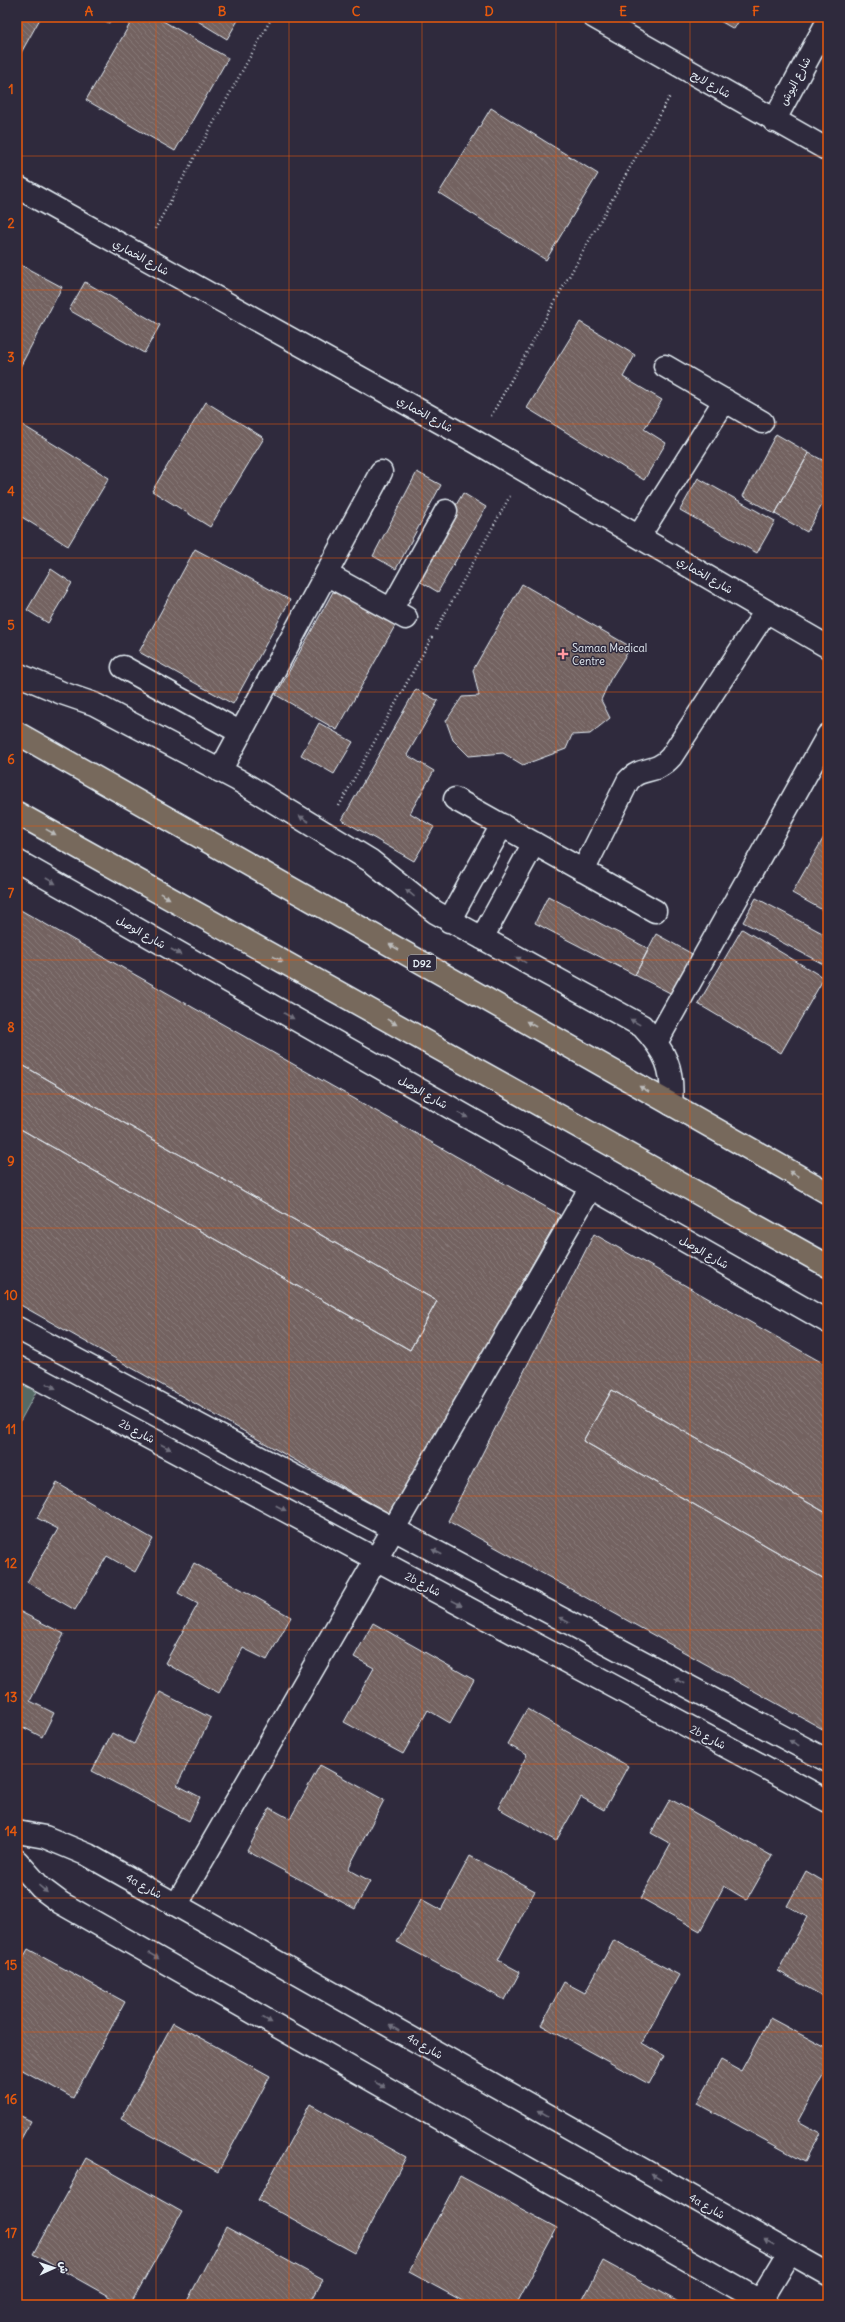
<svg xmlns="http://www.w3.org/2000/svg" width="845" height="2322" viewBox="0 0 845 2322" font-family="Delius,'Playpen Sans Arabic',sans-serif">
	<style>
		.green { fill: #546a65; stroke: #9eaeae }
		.building { fill: url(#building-back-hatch); stroke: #e8f1f8 }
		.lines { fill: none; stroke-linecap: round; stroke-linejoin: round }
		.minor-casing { stroke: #e8f1f8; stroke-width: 25 }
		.major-casing { stroke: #e8f1f8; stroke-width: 25 }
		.path { stroke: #e8f1f8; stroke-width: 2.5; stroke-dasharray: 1 3; stroke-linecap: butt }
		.minor { stroke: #2f2a3d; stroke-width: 22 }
		.major { stroke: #77695c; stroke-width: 22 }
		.oneway { fill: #70707e }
		.oneway2 { fill: #bbbbba }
		.grid { fill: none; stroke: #e8590c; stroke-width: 1; stroke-opacity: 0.55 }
		.poi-dot { fill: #ff9aa2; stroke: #2f2a3d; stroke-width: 1.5 }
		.labels { text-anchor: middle; stroke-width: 3; stroke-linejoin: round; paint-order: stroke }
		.shield { fill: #2f2a3d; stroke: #b0b5c0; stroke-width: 1 }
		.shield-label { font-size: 10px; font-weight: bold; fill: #e8f1f8 }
		.street-label { font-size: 11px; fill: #e8f1f8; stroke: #2f2a3d }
		.poi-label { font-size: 11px; fill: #e8f1f8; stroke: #2f2a3d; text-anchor: start }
		.neatline { fill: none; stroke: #e8590c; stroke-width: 1.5 }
		.grid-label { font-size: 13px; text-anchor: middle; font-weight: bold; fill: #e8590c }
	</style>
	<defs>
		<pattern id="building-back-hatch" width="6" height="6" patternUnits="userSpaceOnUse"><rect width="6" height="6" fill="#736260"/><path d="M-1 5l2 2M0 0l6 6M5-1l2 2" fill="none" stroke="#877978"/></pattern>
	</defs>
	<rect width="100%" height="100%" fill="#2f2a3d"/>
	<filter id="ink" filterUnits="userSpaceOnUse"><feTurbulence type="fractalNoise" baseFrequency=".025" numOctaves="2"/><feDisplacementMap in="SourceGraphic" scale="8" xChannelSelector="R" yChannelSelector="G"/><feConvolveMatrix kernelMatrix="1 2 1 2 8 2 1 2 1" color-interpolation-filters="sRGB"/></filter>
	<g filter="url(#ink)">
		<!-- green -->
		<path class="green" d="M17 1381 36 1392 17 1427Z"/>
		<!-- building -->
		<path class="building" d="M17 17H41L17 60Z
			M98 17H113L109 23Z
			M134 17H156L228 58 175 151 86 100Z
			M191 17H240L227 39Z
			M713 17H741L734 29Z
			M491 108 598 174 546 260 439 193Z
			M17 263 62 287 17 373Z
			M85 282 160 325 144 353 69 310Z
			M580 322 635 355 623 377 662 400 644 429 666 443 644 480 527 408Z
			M206 402 264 438 210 527 152 491Z
			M19 423 109 478 68 546 17 514V426Z
			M776 434 809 453 775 514 743 496Z
			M809 453 828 463V494L807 532 775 514Z
			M417 472 441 485 396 569 373 556Z
			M698 478 775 521 757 553 680 510Z
			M463 493 486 507 438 592 414 578Z
			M195 549 290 600 233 704 139 652Z
			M51 569 72 583 48 623 27 610Z
			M522 584 631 647 610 680 601 700 610 718 590 734 572 735 566 749 523 765 503 753 469 756 453 740 446 721 462 697 479 696 473 670Z
			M334 590 396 624 337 730 276 695Z
			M416 689 438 701 407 755 434 771 410 813 434 827 414 861 342 820Z
			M319 723 353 742 334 774 301 755Z
			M828 830V913L792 893Z
			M548 896 649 949 635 975 535 923Z
			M756 898 828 936 827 966 743 922Z
			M17 908 560 1215 392 1515 17 1303V1127L410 1350 437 1301 17 1062Z
			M742 929 824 978 781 1053 698 1004Z
			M656 934 696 956 676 996 635 975Z
			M17 1062 437 1301 410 1350 17 1127Z
			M594 1234 828 1366V1514L612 1390 583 1441 828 1581V1732L448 1521Z
			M612 1390 828 1514V1581L583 1441Z
			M57 1483 153 1539 135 1572 107 1556 75 1610 27 1582 58 1529 37 1518Z
			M194 1563 291 1617 267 1660 243 1648 219 1693 165 1663 198 1604 178 1593Z
			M17 1610 64 1634 30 1701 54 1713 42 1737 17 1724Z
			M373 1623 474 1680 450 1723 428 1710 403 1754 344 1722 374 1668 354 1657Z
			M160 1692 211 1718 177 1785 200 1797 189 1821 92 1771 112 1733 134 1744Z
			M527 1709 628 1766 604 1810 581 1797 556 1841 498 1808 527 1755 507 1744Z
			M320 1765 384 1800 348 1869 370 1881 355 1909 247 1851 270 1808 290 1819Z
			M670 1799 772 1856 747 1900 724 1886 700 1931 641 1898 671 1844 651 1833Z
			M470 1856 535 1891 498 1960 520 1972 505 2000 397 1942 421 1899 441 1910Z
			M806 1871 828 1884V1999L778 1971 807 1917 787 1906Z
			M614 1940 679 1975 642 2043 664 2056 649 2084 541 2025 564 1982 585 1993Z
			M28 1949 125 2002 73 2098 17 2067V1969Z
			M770 2018 828 2049V2066L798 2121 820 2133 805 2162 697 2103 721 2060 741 2071Z
			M173 2023 270 2076 218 2172 121 2119Z
			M310 2104 406 2157 355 2253 258 2200Z
			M17 2114 31 2121 17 2146Z
			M86 2158 182 2212 130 2305H124L33 2254Z
			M460 2176 557 2228 516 2305H470L409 2272Z
			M226 2227 323 2280 309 2305H185Z
			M603 2261 684 2305H580Z"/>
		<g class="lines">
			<!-- minor casing -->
			<g class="minor-casing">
				<path id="minor" d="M594 17 828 150
					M774 121 828 21
					M17 187 476 442 828 647
					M665 366 762 422
					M639 536 725 400
					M326 574 406 618
					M391 610 446 511
					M123 667 241 733
					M17 674 62 693 94 704 238 780 371 861 435 912 642 1026C666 1052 674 1069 671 1104
					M220 771 381 472
					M455 799 655 911
					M17 861 828 1322
					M583 871 628 781C642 765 654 776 671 757L766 611
					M449 921 502 825
					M482 938 534 843
					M657 1041 828 735
					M17 1328 828 1761
					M17 1367 828 1801
					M17 1832 45 1837 88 1855 828 2274
					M17 1861 41 1888 61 1903 767 2305
					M177 1904 591 1187
					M760 2301 789 2253"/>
			</g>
			<!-- major casing -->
			<g class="major-casing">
				<path id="major" d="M17 733 828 1193
					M17 813 828 1266"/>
			</g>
			<!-- path -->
			<path class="path" d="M155 229 272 17
				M491 416 670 96
				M436 630 510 496
				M339 806 432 637"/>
			<!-- minor -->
			<use href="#minor" class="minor"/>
			<!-- major -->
			<use href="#major" class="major"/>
		</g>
		<!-- one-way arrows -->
		<defs><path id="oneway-solid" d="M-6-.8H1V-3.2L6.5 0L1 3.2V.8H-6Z"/></defs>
		<g class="oneway">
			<use href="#oneway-solid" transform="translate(304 819) rotate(-148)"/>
			<use href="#oneway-solid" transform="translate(51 881) rotate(30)"/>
			<use href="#oneway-solid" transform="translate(410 893) rotate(-140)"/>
			<use href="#oneway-solid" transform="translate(176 952) rotate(30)"/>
			<use href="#oneway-solid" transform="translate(521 960) rotate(-151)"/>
			<use href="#oneway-solid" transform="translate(289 1016) rotate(30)"/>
			<use href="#oneway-solid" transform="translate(635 1022) rotate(-151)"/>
			<use href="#oneway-solid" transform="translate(463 1115) rotate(30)"/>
			<use href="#oneway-solid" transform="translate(51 1386) rotate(28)"/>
			<use href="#oneway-solid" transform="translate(166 1447) rotate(28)"/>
			<use href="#oneway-solid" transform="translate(281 1508) rotate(28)"/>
			<use href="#oneway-solid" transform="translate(437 1552) rotate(-152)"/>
			<use href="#oneway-solid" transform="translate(457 1603) rotate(28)"/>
			<use href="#oneway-solid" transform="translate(564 1620) rotate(-152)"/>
			<use href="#oneway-solid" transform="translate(679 1681) rotate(-152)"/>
			<use href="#oneway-solid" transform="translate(794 1743) rotate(-152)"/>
			<use href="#oneway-solid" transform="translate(43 1889) rotate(40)"/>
			<use href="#oneway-solid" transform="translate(154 1956) rotate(30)"/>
			<use href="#oneway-solid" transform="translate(267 2020) rotate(30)"/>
			<use href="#oneway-solid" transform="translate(394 2028) rotate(-150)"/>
			<use href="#oneway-solid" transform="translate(380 2085) rotate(30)"/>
			<use href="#oneway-solid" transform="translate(543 2113) rotate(-150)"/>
			<use href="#oneway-solid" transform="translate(656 2177) rotate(-150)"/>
			<use href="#oneway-solid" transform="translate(769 2242) rotate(-150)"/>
		</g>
		<g class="oneway2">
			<use href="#oneway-solid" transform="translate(51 832) rotate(29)"/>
			<use href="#oneway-solid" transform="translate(165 896) rotate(29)"/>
			<use href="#oneway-solid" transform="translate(394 947) rotate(-150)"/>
			<use href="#oneway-solid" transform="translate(278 959) rotate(29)"/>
			<use href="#oneway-solid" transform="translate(392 1022) rotate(29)"/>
			<use href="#oneway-solid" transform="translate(531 1024) rotate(-150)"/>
			<use href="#oneway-solid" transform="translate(644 1089) rotate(-150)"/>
			<use href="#oneway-solid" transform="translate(794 1174) rotate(-150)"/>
		</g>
	</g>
	<!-- grid -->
	<path class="grid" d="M156 17V2305M289 17V2305M422 17V2305M556 17V2305M690 17V2305M17 156H828M17 290H828M17 424H828M17 558H828M17 692H828M17 826H828M17 960H828M17 1094H828M17 1228H828M17 1362H828M17 1496H828M17 1630H828M17 1764H828M17 1898H828M17 2032H828M17 2166H828"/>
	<!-- markers -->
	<path class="poi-dot" d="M561 648h4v4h4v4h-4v4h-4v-4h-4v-4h4z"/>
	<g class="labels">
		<!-- shield labels -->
		<rect class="shield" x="408" y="955" width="28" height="16" rx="3"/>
		<g class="shield-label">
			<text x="422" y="967">D92</text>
		</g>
		<!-- street labels -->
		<g class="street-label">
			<text transform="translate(795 81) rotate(-62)" y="4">شارع اليوش</text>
			<text transform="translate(711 84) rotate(30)" y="4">شارع لايح</text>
			<text transform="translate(141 257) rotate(29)" y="4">شارع الخماري</text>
			<text transform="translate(425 414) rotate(29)" y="4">شارع الخماري</text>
			<text transform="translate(705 575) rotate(30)" y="4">شارع الخماري</text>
			<text transform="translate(141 932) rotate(30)" y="4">شارع الوصل</text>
			<text transform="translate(423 1092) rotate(30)" y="4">شارع الوصل</text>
			<text transform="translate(704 1252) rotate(30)" y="4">شارع الوصل</text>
			<text transform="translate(137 1431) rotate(28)" y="4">2b شارع</text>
			<text transform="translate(423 1584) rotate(28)" y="4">2b شارع</text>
			<text transform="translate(708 1737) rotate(28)" y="4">2b شارع</text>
			<text transform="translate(144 1886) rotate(29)" y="4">4a شارع</text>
			<text transform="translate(425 2046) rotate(30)" y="4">4a شارع</text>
			<text transform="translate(707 2206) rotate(30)" y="4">4a شارع</text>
		</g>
		<!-- poi labels -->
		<g class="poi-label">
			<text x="572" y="652">Samaa Medical<tspan x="572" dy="13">Centre</tspan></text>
		</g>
	</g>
	<!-- margin -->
	<rect width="845" height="2322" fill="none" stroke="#2f2a3d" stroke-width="44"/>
	<!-- north arrow -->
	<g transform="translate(54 2268) rotate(87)" stroke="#2f2a3d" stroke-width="3" paint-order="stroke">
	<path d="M0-3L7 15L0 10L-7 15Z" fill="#e8f1f8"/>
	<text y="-6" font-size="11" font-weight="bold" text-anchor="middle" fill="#e8f1f8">ش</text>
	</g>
	<rect x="22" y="22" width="801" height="2278" class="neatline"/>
	<g class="grid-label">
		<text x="89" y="16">A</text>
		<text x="222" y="16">B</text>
		<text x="356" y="16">C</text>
		<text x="489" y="16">D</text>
		<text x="623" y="16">E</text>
		<text x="756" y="16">F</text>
		<text x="11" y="94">1</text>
		<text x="11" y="228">2</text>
		<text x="11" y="362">3</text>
		<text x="11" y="496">4</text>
		<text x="11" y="630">5</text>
		<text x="11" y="764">6</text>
		<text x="11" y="898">7</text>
		<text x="11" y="1032">8</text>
		<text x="11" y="1166">9</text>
		<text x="11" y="1300">10</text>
		<text x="11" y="1434">11</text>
		<text x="11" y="1568">12</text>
		<text x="11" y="1702">13</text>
		<text x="11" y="1836">14</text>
		<text x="11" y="1970">15</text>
		<text x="11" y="2104">16</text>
		<text x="11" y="2238">17</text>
	</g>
</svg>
